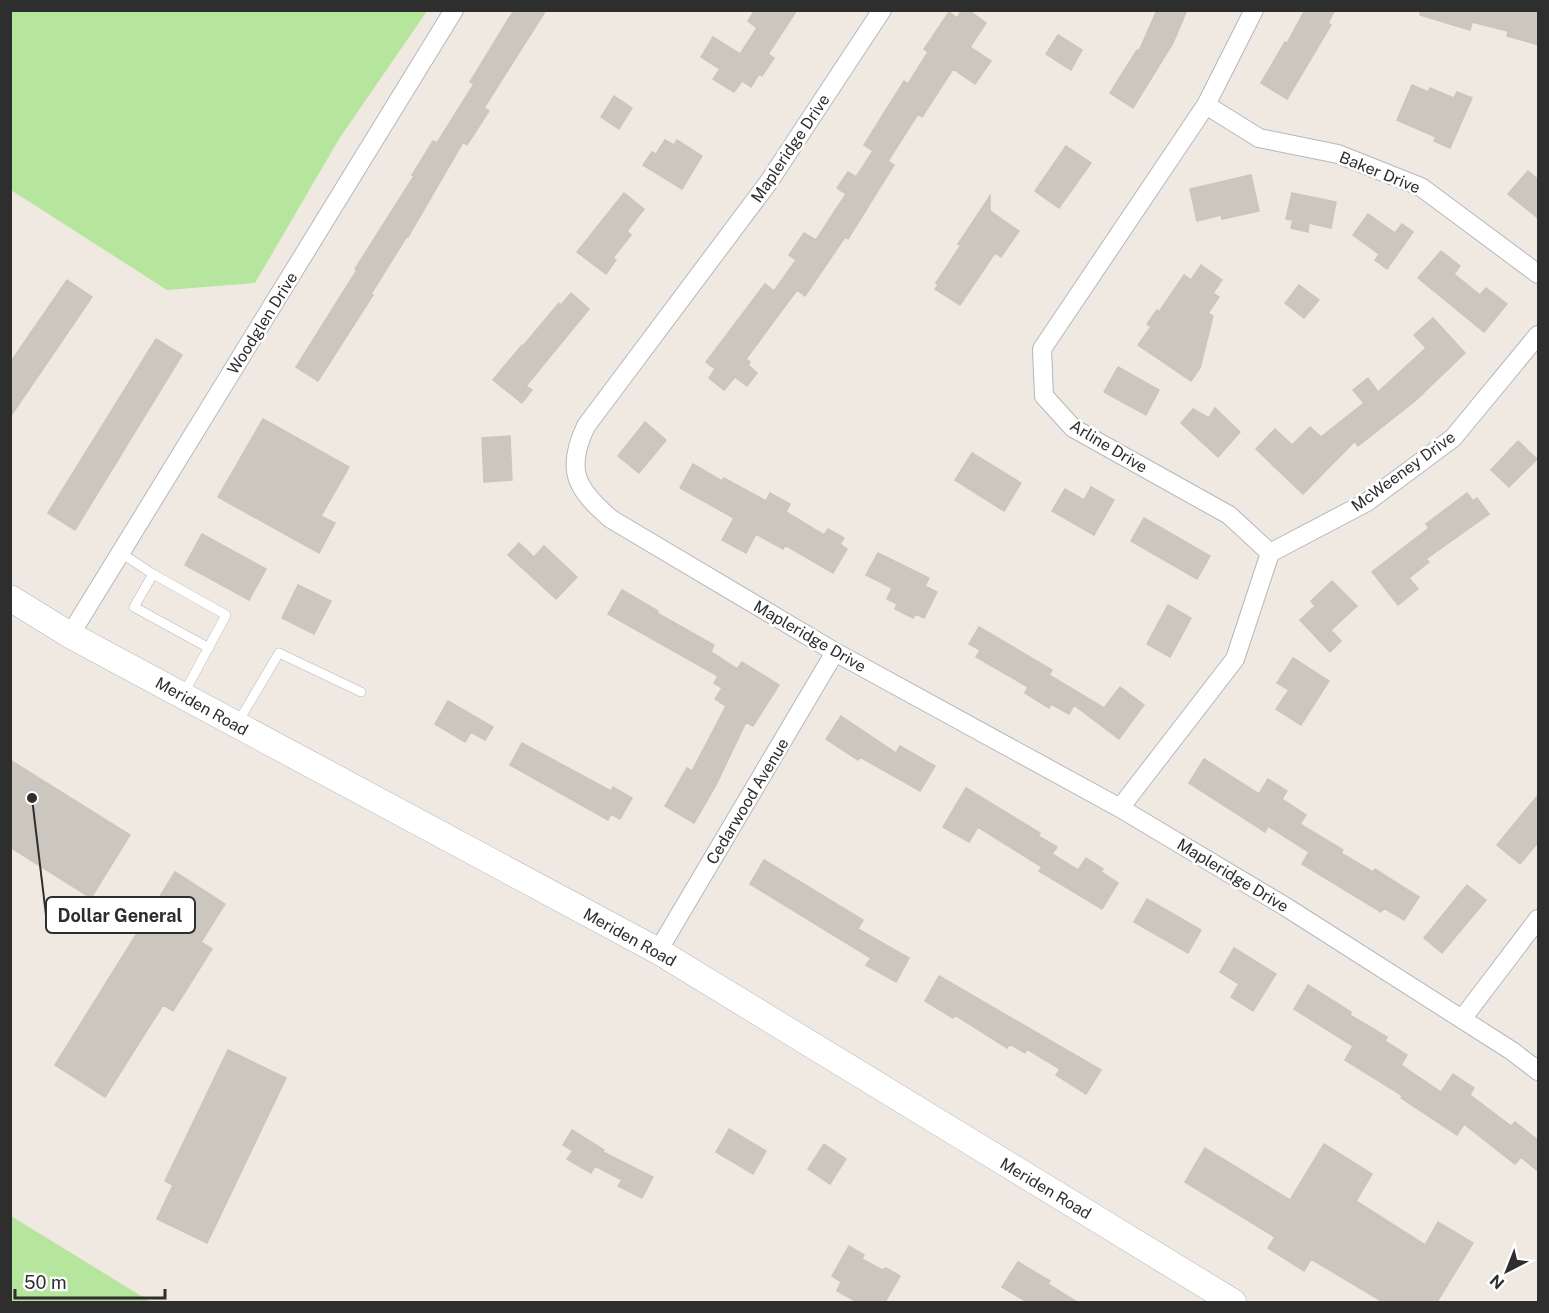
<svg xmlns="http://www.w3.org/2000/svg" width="1549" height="1313" viewBox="0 0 1549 1313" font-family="'Public Sans',sans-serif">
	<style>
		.green { fill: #b6e59e }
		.building { fill: #cbc7bf; stroke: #cbc5ba; stroke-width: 1.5 }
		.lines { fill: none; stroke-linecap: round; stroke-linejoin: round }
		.lane-casing { stroke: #b4b7c1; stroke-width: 10 }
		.street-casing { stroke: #b4b7c1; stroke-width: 20 }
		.secondary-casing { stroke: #b4b7c1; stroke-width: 27 }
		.lane { stroke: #fff; stroke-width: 9 }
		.street { stroke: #fff; stroke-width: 18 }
		.secondary { stroke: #fff; stroke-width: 26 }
		.labels { text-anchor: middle; stroke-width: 5; stroke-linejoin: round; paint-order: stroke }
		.street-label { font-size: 16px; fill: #2e2e2e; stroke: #fff }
		.leader { fill: none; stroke: #2e2e2e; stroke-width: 2 }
		.callout-dot { fill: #2e2e2e; stroke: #fff; stroke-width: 2 }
		.callout { fill: #fff; stroke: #2e2e2e; stroke-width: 2 }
		.callout-label { font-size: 18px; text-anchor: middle; font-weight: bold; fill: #2e2e2e }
	</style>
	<rect width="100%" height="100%" fill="#efe9e1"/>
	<!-- green -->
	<path class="green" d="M10 11 11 10 427 11 339 139 255 283 167 290 11 190Z
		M11 1216 151 1302H11Z"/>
	<!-- building -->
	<path class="building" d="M514 10H546L484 108 489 111 467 145 463 142 408 237 407 236 371 294 373 295 318 381 296 367 357 270 355 269 414 176 412 175 433 141 437 143 474 84 470 82Z
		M755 10H797L768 54 774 58 762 76 759 74 751 87 742 81 734 92 713 79 720 69 701 57 713 37 740 54 757 28 748 21Z
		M962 10H968L986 23 970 47 991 61 975 84 953 69 922 117 918 114 888 161 894 165 848 239 845 237 805 296 797 290 746 359 750 362 748 365 757 373 747 386 735 377 724 390 709 378 715 369 706 362 765 284 774 291 796 260 789 255 804 233 816 240 846 194 837 188 848 172 856 177 873 151 864 145 904 81 908 84 928 52 924 49 949 12 957 18Z
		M1157 10H1187L1173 43 1133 108 1110 93 1137 50 1139 51Z
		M1305 10H1335L1328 23 1331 25 1287 99 1261 83 1285 42 1287 43Z
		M1420 10H1539V45L1507 36 1508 31 1472 22 1470 30 1420 15Z
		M1058 35 1082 50 1071 70 1046 54Z
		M1412 85 1428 92 1430 88 1454 98 1457 92 1472 98 1450 148 1434 141 1436 137 1397 120Z
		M614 96 632 108 619 129 601 117Z
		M665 140 674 145 677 140 702 156 682 189 643 165 652 152 656 154Z
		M1066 146 1091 163 1059 208 1035 191Z
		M1528 171 1539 180V219L1508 194Z
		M1251 175 1259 211 1222 219 1221 215 1197 221 1190 189Z
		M624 193 644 209 627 231 631 235 613 258 616 260 606 274 577 252Z
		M1292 193 1336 202 1331 228 1309 223 1308 232 1291 228 1293 220 1286 219Z
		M990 196V211L1019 231 1001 257 995 253 960 305 935 289 938 285 936 283 961 245 958 244Z
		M1368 214 1395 233 1402 224 1413 232 1387 269 1375 260 1379 254 1353 235Z
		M1441 251 1460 266 1454 274 1480 295 1486 288 1507 304 1484 332 1418 278Z
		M1201 265 1222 280 1213 293 1219 297 1208 313 1213 316 1200 368 1191 381 1138 345 1151 327 1147 324 1157 310 1159 312 1184 275 1191 280Z
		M67 280 92 297 10 417V363Z
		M1299 285 1319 300 1304 318 1285 303Z
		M571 293 589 309 526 386 532 390 522 403 493 380 522 345 523 346 559 303 561 305Z
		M1433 318 1465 353 1415 401 1358 446 1355 441 1303 494 1256 449 1275 429 1292 445 1310 427 1321 437 1364 403 1353 390 1368 378 1378 392 1426 348 1414 335Z
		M156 339 182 355 75 530 48 513Z
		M1118 367 1159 390 1146 415 1104 392Z
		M1215 408 1240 432 1218 457 1181 423 1193 409 1209 418Z
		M263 419 349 467 321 516 335 523 319 553 218 497Z
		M645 422 666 440 639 473 618 456Z
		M510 436 512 480 484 482 482 438Z
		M1518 441 1537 459 1509 487 1491 470Z
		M972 453 1021 483 1004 511 955 480Z
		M693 464 722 481 724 478 766 501 770 493 790 504 786 512 824 535 828 529 844 538 840 544 847 549 833 573 785 545 783 549 756 534 746 553 722 540 734 518 680 488Z
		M1091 487 1114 500 1094 535 1052 511 1065 489 1084 500Z
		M1467 493 1473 501 1477 498 1489 514 1426 559 1429 562 1409 578 1418 589 1398 605 1372 572 1429 528 1426 524Z
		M1144 518 1210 556 1197 579 1131 541Z
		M202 534 266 569 249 600 185 565Z
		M519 543 534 557 544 546 577 577 556 599 508 555Z
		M878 553 929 578 925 586 937 592 924 618 916 614 913 618 895 609 897 604 887 599 892 588 866 575Z
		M1332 581 1357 606 1331 630 1341 641 1330 652 1300 620 1315 606 1311 601Z
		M298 585 331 601 314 634 282 618Z
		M622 590 658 611 657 613 714 645 711 652 737 669 742 662 779 685 753 726 746 722 716 785 694 823 665 806 687 768 692 771 726 706 715 699 722 688 714 683 718 676 608 614Z
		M1168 605 1191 618 1170 657 1147 644Z
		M979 627 1052 670 1049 675 1104 708 1120 687 1144 705 1119 739 1074 705 1069 714 1051 704 1049 708 1025 693 1028 687 976 657 980 650 969 644Z
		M1293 658 1329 681 1301 725 1276 709 1289 690 1277 683Z
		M448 701 493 727 485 740 471 732 465 742 435 724Z
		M841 716 896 753 900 746 935 766 920 791 860 757 858 760 826 739Z
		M522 743 611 791 613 787 632 798 620 819 611 814 608 820 510 765Z
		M1204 759 1259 794 1268 779 1287 791 1282 799 1306 815 1300 824 1343 850 1341 853 1373 872 1375 869 1419 897 1404 920 1384 908 1381 912 1302 864 1309 852 1268 826 1265 832 1189 783Z
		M10 760 130 835 91 898 10 847Z
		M966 788 1040 833 1038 836 1057 847 1052 854 1078 870 1086 858 1103 869 1101 872 1118 883 1102 909 1039 871 1042 867 978 827 969 842 943 827Z
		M1539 794V841L1520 864 1497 845Z
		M764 860 863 920 858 929 909 958 896 982 866 965 871 958 750 884Z
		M175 872 225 904 201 942 212 949 173 1011 163 1005 105 1097 55 1065Z
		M1467 885 1486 900 1442 953 1424 938Z
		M1147 899 1201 930 1188 953 1134 922Z
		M1234 948 1276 974 1253 1011 1231 997 1239 984 1220 972Z
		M939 976 1101 1070 1086 1094 1056 1075 1060 1069 1027 1049 1025 1053 1010 1044 1007 1048 955 1015 953 1018 925 1001Z
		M1308 985 1351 1012 1350 1015 1387 1037 1385 1041 1407 1055 1401 1065 1441 1092 1453 1074 1474 1088 1470 1095 1511 1126 1515 1122 1539 1141V1172L1521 1157 1515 1164 1464 1124 1457 1135 1401 1098 1403 1096 1345 1060 1353 1046 1294 1009Z
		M228 1050 286 1078 207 1243 157 1219 173 1185 165 1181Z
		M729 1129 766 1151 753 1174 716 1152Z
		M572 1130 604 1150 603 1152 653 1177 642 1198 618 1186 622 1180 595 1166 591 1173 567 1159 573 1151 563 1145Z
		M824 1144 846 1159 830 1184 808 1169Z
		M1324 1144 1372 1174 1356 1201 1425 1245 1438 1222 1473 1243 1437 1302H1383L1311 1259 1304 1271 1268 1248 1275 1237 1185 1182 1205 1148 1290 1200Z
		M849 1246 864 1255 862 1259 882 1270 886 1268 900 1276 885 1302H857L837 1291 841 1282 832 1276Z
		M1018 1262 1050 1281 1048 1284 1077 1302H1027L1002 1287Z"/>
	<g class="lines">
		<!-- lane casing -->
		<g class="lane-casing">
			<path id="lane" d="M121 553 153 574 226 615 183 695
				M153 574 134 607 209 648
				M238 722 279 653 361 692"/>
		</g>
		<!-- street casing -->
		<g class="street-casing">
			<path id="street" d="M882 10 768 183 586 426C565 470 576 489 611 519L835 652 1120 808 1286 907 1512 1051 1538 1071
				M1254 10 1206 105 1042 349 1044 396 1073 428 1229 515 1270 553
				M1206 105 1259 138 1338 154 1421 187 1538 274
				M1270 553 1367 502 1453 438 1538 335
				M70 635 454 10
				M1120 808 1235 659 1270 553
				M658 951 835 652
				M1462 1019 1538 919"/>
		</g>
		<!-- secondary casing -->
		<g class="secondary-casing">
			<path id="secondary" d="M10 598 70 635 658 951 1233 1302"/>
		</g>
		<!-- lane -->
		<use href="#lane" class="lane"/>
		<!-- street -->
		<use href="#street" class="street"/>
		<!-- secondary -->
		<use href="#secondary" class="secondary"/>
	</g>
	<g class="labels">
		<!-- street labels -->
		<g class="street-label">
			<text transform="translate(790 148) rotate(-56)" y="6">Mapleridge Drive</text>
			<text transform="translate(1380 172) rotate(22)" y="6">Baker Drive</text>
			<text transform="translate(262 323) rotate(-58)" y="6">Woodglen Drive</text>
			<text transform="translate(1109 446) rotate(31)" y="6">Arline Drive</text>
			<text transform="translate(1403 471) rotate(-36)" y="6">McWeeney Drive</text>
			<text transform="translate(810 636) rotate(30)" y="6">Mapleridge Drive</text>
			<text transform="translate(202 706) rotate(29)" y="6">Meriden Road</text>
			<text transform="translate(747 801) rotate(-59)" y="6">Cedarwood Avenue</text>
			<text transform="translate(1233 875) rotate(31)" y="6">Mapleridge Drive</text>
			<text transform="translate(630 937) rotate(29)" y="6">Meriden Road</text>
			<text transform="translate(1046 1188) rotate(31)" y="6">Meriden Road</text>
		</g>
	</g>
	<!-- callouts -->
	<path class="leader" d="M32 798L46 915"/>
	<circle class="callout-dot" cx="32" cy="798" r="6"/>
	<rect class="callout" x="46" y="897" width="149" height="36" rx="6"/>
	<g class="callout-label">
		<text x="120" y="922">Dollar General</text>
	</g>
	<!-- border -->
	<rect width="1549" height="1313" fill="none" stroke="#2e2e2e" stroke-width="24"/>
	<!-- north arrow -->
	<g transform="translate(1507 1271) rotate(222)" stroke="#ffffff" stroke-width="4.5" paint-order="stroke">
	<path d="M0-4.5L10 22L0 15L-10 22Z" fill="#2e2e2e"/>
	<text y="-9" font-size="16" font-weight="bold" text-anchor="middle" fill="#2e2e2e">N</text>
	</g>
	<!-- scale -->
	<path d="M15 1289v9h150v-9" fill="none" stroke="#2e2e2e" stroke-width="3"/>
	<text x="24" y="1289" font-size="18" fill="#2e2e2e" stroke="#ffffff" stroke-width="4.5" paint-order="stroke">50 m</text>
</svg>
